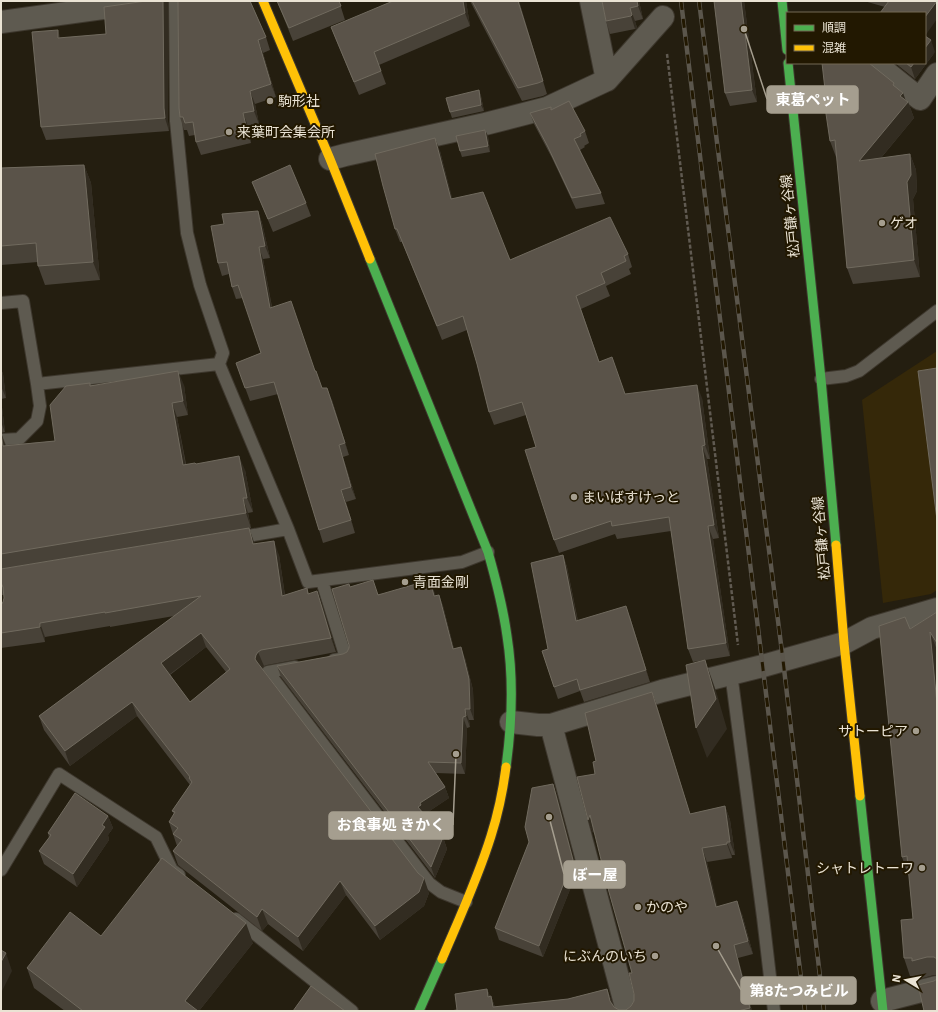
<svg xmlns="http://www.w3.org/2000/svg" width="938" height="1012" viewBox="0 0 938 1012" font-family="'IBM Plex Sans','Noto Sans JP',sans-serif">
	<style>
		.built { fill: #352809 }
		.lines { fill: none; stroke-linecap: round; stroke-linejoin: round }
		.lane-casing { stroke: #3e382e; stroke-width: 14 }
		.street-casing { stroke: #3e382e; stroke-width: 24 }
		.fast-casing { stroke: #3e382e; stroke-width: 11 }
		.slow-casing { stroke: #3e382e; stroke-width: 11 }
		.path { stroke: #605a51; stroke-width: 2.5; stroke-dasharray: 4 2; stroke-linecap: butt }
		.lane { stroke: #5e5a50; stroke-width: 12 }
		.street { stroke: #5e5a50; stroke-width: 22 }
		.fast { stroke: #4caf50; stroke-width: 9 }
		.slow { stroke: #ffc107; stroke-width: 9 }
		.rail-casing { stroke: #5b564c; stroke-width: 4.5 }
		.rail { stroke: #221801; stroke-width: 3; stroke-dasharray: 9; stroke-linecap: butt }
		.wall { fill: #484238; fill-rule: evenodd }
		.shaded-wall { fill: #322c21 }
		.building { fill: #5a5349; stroke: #706a5e; fill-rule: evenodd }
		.poi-dot { fill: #a59e8f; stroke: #221801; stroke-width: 1.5 }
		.labels { text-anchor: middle; stroke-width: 4; stroke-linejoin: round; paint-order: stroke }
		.poi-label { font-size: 14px; fill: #eae3d4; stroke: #221801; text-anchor: start }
		.street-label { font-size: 14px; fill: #eae3d4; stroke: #221801 }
		.leader { fill: none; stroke: #a59e8f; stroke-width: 1.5 }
		.callout-dot { fill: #a59e8f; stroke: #221801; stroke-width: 1.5 }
		.callout { fill: #a59e8f; stroke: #a59e8f; stroke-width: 1.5 }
		.callout-label { font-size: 15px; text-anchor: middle; font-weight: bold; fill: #fff }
	</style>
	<rect width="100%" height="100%" fill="#241e10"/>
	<!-- built -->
	<path class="built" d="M937 351V590L931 594 883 603 862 400Z"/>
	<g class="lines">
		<!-- lane casing -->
		<g class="lane-casing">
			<path id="lane" d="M175 1 176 121 187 233 200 285 223 353 219 364
				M1 303 23 301 37 384 219 364 288 529 308 582 462 562 488 552
				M821 379 846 376 859 371 937 311
				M1 440 19 439 37 421 40 406 37 384
				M237 538 288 529
				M322 581 346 658 334 660
				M295 667 268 672 429 883 441 892 466 902
				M731 673 763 917 774 1011
				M1 870 59 774 156 837 172 870 179 875
				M236 919 352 1011"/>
		</g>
		<!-- street casing -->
		<g class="street-casing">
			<path id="street" d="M591 1 607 80
				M1 22 154 1
				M875 63 920 99 937 74
				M330 159 345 155 485 124 547 108 607 80 663 17
				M511 722 538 725H551L662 691 763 666 844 643 872 628 937 609
				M551 725 627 1011
				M882 1001 937 987"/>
		</g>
		<!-- fast casing -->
		<g class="fast-casing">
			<path id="fast" d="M782 1 787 50
				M788 63 821 379 836 545
				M370 259 488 552C496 580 503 607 507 636 514 680 512 723 506 767
				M860 796 883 1011
				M419 1011 442 959"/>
		</g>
		<!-- slow casing -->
		<g class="slow-casing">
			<path id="slow" d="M263 1 330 159 370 259
				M836 545 844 643 860 796
				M442 959C459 919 478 878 491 836 498 814 503 790 506 767"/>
		</g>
		<!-- path -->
		<path class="path" d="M667 54 738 645"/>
		<!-- lane -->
		<use href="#lane" class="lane"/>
		<!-- street -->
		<use href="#street" class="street"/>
		<!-- fast -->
		<use href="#fast" class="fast"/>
		<!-- slow -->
		<use href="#slow" class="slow"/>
		<!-- rail casing -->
		<g class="rail-casing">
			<path id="rail" d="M681 1 805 1011
				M699 1 783 660 824 1011"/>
		</g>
		<!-- rail -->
		<use href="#rail" class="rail"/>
	</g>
	<!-- wall -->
	<path class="wall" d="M168 1V121L169 131 46 140 41 127 61 38 106 34Z
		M178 1H251V3L266 37 270 50 263 53 276 97 255 104 259 124 248 126 251 143 201 155 196 142 195 135 189 136 187 130H184L180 117Z
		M277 1H339L345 20 293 41Z
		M466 1 470 26 379 65 386 84 359 95 336 40 331 27Z
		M470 1H519L547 94 543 96 522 101Z
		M639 1 643 19 635 21 637 28 635 29 610 34 606 21Z
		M714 1H744L757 102 730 106 725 93Z
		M864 1H937L885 7Z
		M935 52 915 79 895 63H925Z
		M896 88 903 93 905 99 908 102 914 118 881 158 910 154 916 170 917 191 913 199 920 277 853 284 847 268 837 157H836L830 141Z
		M479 90 481 96 484 111 452 118 450 112Z
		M552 110 585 131 589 143 584 146 585 147 580 150 601 193 605 204 576 209 552 158 534 124 530 113Z
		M485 130 488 136 490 152 462 157 460 151Z
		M440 151 452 199 510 260 628 254 632 267 629 269 631 274 606 286 610 296 581 309 599 361 625 394 702 398 710 459H707L719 538 713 539 730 656 693 662 688 649 671 531 617 539 615 534 559 553 554 540 536 447 526 415 494 425 489 412 477 364 467 330 442 340 402 242H400L395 229Z
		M84 165 91 183 100 280 45 285 38 266V262L1 265V168Z
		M252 182 306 203 311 216 273 232 257 194Z
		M258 211 262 223 270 258 263 259 272 307 315 371 322 388 332 400 349 455 343 457 356 499 346 502 355 533 323 543 319 530 278 394 250 401 236 363 261 353 243 298 236 299 232 287 229 274 222 276 218 263 224 224Z
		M1 369 3 374 6 398 1 399 5 432 1 433 6 445 55 441 90 383V385H184L188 415 177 417 186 464H196L245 470 253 512 248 513 251 528 1 569Z
		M254 542 255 544 279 555 285 595 307 588 309 594 322 605 336 652 267 665 264 666 262 668 429 893 424 906 380 940 346 895 303 951 268 924 262 931 178 865 173 851 177 846 169 822 174 814 172 811 190 785 137 716 70 766 44 730 39 716 174 616 110 627V626L45 637V642L1 648V605L3 602 4 598V595H1V569ZM206 647 226 672 190 702 170 675Z
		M563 555 567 567 578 621 630 617 650 682 584 702 580 691 558 699 542 651 548 649Z
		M350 587 378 594 434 591 435 596 439 595 443 606 454 649 465 658 473 690 474 720H469L470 727 467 728 465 774 436 773 445 787 449 798 425 814V816L443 837 447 849 435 878 281 677 277 666 343 654 347 652 349 648Z
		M937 612V975H934L919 979 918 976H910L904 958 913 919 909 875H908L902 857 910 629Z
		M652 692 657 706 690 814 725 806 730 820 735 855H732V858L707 862 717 906 742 914 753 954 738 958 752 1011H450L457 1010 487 989 490 996H491L495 1007 568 999 607 989 614 1007 619 1010H626L631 1006 634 1001V994L632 973 594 831 593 833 588 820 595 774 596 761Z
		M553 784 557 796 577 872 543 957 499 940 495 928Z
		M108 816 113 828 108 835 109 840 77 887 44 864 39 851 49 838 48 833Z
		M101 936 253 943 199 1011H65L34 988 27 968Z"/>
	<!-- shaded-wall -->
	<path class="shaded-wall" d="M163 1H168V121L169 131 165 118 164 108Z
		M463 1H466L470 26 465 13Z
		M518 1H519L547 94 543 81Z
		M637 1H639L643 19 638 6Z
		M741 1H744L757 102 752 90Z
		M937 1V19L925 36V17Z
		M630 8 635 21 637 28 635 29 631 16Z
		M58 30 62 43 58 38Z
		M258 40 263 53 276 97 271 84Z
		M931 40 935 52 915 79 911 67 914 63H925V48Z
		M479 90 481 96 484 111 481 105Z
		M250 91 255 104 259 124 254 111Z
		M903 93 907 104 908 102 914 118 865 177 859 161Z
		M243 113 248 126 251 143 247 130Z
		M485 130 488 136 490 152 488 146Z
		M435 138 440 151 456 212 451 199Z
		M910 154 916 170 917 191 913 199 920 277 914 260 907 182Z
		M84 165 91 183 100 280 93 262Z
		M258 211 262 223 270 258 265 246Z
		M259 247 263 259 274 320 270 308Z
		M1 369 3 374 6 398 1 386Z
		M178 371 184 385 188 415 183 401Z
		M697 385 702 398 710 459 705 445Z
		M327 388 332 400 349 455 345 443Z
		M1 399 5 432 1 422Z
		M172 403 177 417 188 479 183 465Z
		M1 433 6 447 3 446Z
		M339 445 343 457 356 499 351 487Z
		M702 446 707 459 719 538 714 525Z
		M239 456 245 470 253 512 247 498Z
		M341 490 346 502 355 533 351 520Z
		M243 498 248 513 251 528 246 513Z
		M708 526 713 539 730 656 726 643Z
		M249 528 254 542 258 558 253 544Z
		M274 541 279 555 287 610 282 596Z
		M563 555 567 567 580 633 576 621Z
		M430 580 434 591 438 607 434 596Z
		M317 591 322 605 336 652 331 638Z
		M439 595 443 606 457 660 453 649Z
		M626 606 630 617 650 682 646 670Z
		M40 623 45 637V642L40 627Z
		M930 632 937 650V704Z
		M201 633 206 647 166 677 161 663Z
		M461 647 465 658 473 690 474 720 470 709Z
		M258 652 264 666 261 669V673L255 659 256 655Z
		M705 660 716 691 727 729 707 758 696 728Z
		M652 692 657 706 694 828 690 814Z
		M132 702 137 716 70 766 65 751Z
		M465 709 469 720 470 727 466 716Z
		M463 717 467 728 465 774 461 763Z
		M553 784 557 796 577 872 543 957 539 946Z
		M445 787 449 798 425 814V816L418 807 420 803Z
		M725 806 730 820 735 855 730 842Z
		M590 815 594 829 593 833 588 820Z
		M108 816 113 828 108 835 109 840 77 887 73 874 102 825Z
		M443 837 447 849 435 878 431 867Z
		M727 842 732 855V858L727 844Z
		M702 848 707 862 721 920 716 907Z
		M424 878 429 893 424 906 380 940 375 926Z
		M340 881 346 895 303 951 298 937Z
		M737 901 742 914 753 954 748 941Z
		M262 909 268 924 262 931 257 917Z
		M246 923 253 943 199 1011H188L185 1001Z
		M734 945 738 958 752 1011H751L750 1008Z
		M6 953 12 971 1 993V962Z
		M487 989 492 1003 491 996 496 1010 494 1011 488 997Z
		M607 989 612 1002 614 1011 610 1001Z"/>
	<!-- building -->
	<path class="building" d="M146 1H163L164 108 165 118 41 127 32 32 58 30V38L106 34 104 7Z
		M178 1H250L266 37 258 40 271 84 250 91 254 111 243 113 247 130 196 142 193 122 185 123 183 117H180L179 108Z
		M277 1H339L341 6 289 28Z
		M393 1H463L465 13 374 52 381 71 354 82 331 27Z
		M472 1H518L543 81 538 83 518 88Z
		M602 1H637L638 6 630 8 632 15 631 16 606 21Z
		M714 1H741L752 90 725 93Z
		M889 1H937L925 17V13H880Z
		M925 36 931 40 925 48Z
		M822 63H869L894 83 893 85 903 93 900 96 908 102 859 161 910 154 911 175 907 182 914 260 847 268 835 140 830 141 825 107H827Z
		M906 63H914L911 67Z
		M479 90 481 105 450 112 446 98Z
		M569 101 585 131 580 134 581 136 574 139 601 193 572 198 548 147 530 113 551 107V110Z
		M485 130 488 146 460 151 456 136Z
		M435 138 451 199 483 192 510 260 610 217 628 254 624 256 626 261 601 273 605 283 576 296 599 362 612 357 625 394 697 385 705 445 702 446 714 525 708 526 726 643 688 649 669 517 612 526 611 521 554 540 525 450 536 447 522 402 489 412 477 364 463 316 437 326 397 229H395L383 186 375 154Z
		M84 165 93 262 38 266 36 243 1 246V168Z
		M290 165 306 203 268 219 252 182Z
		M258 211 265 246 259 247 270 308 291 301 315 371H316L322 388H327L345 443 339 445 351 487 341 490 351 520 319 530 274 382 245 388 236 363 261 353 238 285 232 287 227 262 218 263 211 226 224 224 222 214Z
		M937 368V520L918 371Z
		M178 371 183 401 172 403 183 465 195 463 196 464 239 456 247 498H243L246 513 1 554V433L3 446 55 441 50 405 66 386 90 383V386Z
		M249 528 253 544 274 541 282 596 307 588 308 594 317 591 331 638 261 650 258 652 256 655 255 659 257 662 418 873 424 878 419 892 375 926 340 881 298 937 262 909 257 917 173 851 182 840 173 834 178 828 169 822 175 812 172 811 192 782 189 778 190 777 132 702 65 751 39 716 201 596 105 613V612L40 623V627L1 633V605L3 602 4 598 3 587 1 583V569ZM201 633 230 669 190 702 161 663Z
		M563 555 576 621 626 606 646 670 580 690 577 679 554 687 542 651 548 649 531 563Z
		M373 580 378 595 430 580 434 596 439 595 453 649 461 647 469 679 470 709H465L466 716 463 717 461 763 428 762 445 787 420 803 421 805 418 807 443 837 431 867 277 666 343 654 347 652 349 648V645L332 589 349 584 350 587Z
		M937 612V643L930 632 937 704V959L934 957H927L912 961V958H904L901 920 913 919 907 856 902 857 879 626 905 617 910 629Z
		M705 660 716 699 696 728 686 665Z
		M652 692 690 814 725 806 730 842H727V844L702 848 716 907 737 901 748 941 734 945 750 1008 738 1011H450L457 1010 455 994 487 989 488 997 491 996 493 1007 568 999 607 989 610 1001 614 1007 619 1010H626L631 1006 634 1001V994L629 973H632L609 892 590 815 588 820 577 777 595 774 593 762 596 761 585 713Z
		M553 784 573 860 539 946 495 928 529 842 525 827 532 788Z
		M75 793 108 816 102 825 105 827 73 874 39 851 51 835 48 833Z
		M162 858 246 923 185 1001 198 1011H83L27 968 70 912 101 936Z
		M1 950 6 953 1 962Z
		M937 979V1011H924L918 985 934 981Z
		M311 986 345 1011H293Z"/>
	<!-- markers -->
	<g class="poi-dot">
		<circle cx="270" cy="101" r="4"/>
		<circle cx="229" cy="132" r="4"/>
		<circle cx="882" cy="223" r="4"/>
		<circle cx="574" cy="497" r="4"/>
		<circle cx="405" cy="582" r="4"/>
		<circle cx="916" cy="731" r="4"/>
		<circle cx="922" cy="868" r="4"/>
		<circle cx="638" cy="907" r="4"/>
		<circle cx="655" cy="956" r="4"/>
	</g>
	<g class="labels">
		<!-- poi labels -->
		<g class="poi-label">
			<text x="278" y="106">駒形社</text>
			<text x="237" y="137">来葉町会集会所</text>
			<text x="890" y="228">ゲオ</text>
			<text x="582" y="502">まいばすけっと</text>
			<text x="413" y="587">青面金剛</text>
			<text x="908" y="736" text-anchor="end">サトーピア</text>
			<text x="914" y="873" text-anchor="end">シャトレトーワ</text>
			<text x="646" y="912">かのや</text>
			<text x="647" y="961" text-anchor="end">にぶんのいち</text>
		</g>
		<!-- street labels -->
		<g class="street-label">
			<text transform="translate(790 216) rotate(-96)" y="5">松戸鎌ヶ谷線</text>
			<text transform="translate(821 538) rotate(-95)" y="5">松戸鎌ヶ谷線</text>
		</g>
	</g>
	<!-- callouts -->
	<path class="leader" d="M744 29L767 99M456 754L453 825M549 817L564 874M716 946L741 990"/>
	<g class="callout-dot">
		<circle cx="744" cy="29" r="4"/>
		<circle cx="456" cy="754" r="4"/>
		<circle cx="549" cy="817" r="4"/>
		<circle cx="716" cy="946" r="4"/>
	</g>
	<g class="callout">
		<rect x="767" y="86" width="91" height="27" rx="4"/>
		<rect x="329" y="812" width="124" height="27" rx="4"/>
		<rect x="564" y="861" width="61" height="27" rx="4"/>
		<rect x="741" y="977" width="115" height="27" rx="4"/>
	</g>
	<g class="callout-label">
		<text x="813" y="105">東葛ペット</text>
		<text x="391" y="830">お食事処 きかく</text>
		<text x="595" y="880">ぼー屋</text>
		<text x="799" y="996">第8たつみビル</text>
	</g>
	<!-- border -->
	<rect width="938" height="1012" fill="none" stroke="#eae3d4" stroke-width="4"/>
	<!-- legend -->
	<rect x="786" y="12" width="140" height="52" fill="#221801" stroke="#726955"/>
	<rect x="794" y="25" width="20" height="6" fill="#4caf50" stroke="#726955"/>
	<text x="822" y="32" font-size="12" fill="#eae3d4">順調</text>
	<rect x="794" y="45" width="20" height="6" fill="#ffc107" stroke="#726955"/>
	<text x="822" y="52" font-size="12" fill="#eae3d4">混雑</text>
	<!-- north arrow -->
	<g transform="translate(906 980) rotate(280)" stroke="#221801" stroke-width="3" paint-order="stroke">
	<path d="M0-3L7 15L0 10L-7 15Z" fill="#eae3d4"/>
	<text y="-6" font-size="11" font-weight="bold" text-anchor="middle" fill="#eae3d4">N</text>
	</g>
</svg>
